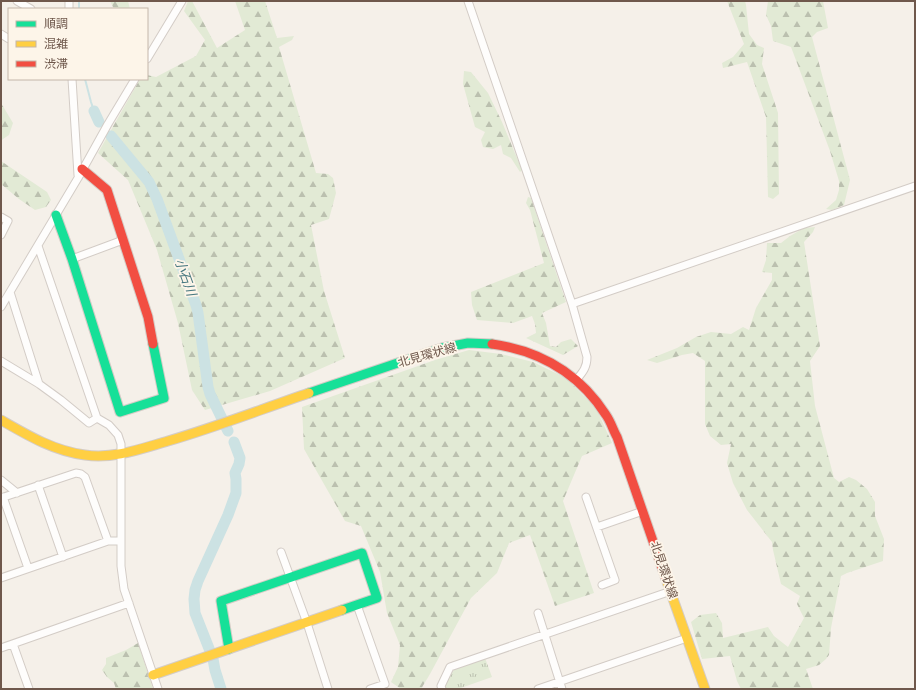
<svg xmlns="http://www.w3.org/2000/svg" width="916" height="690" viewBox="0 0 916 690" font-family="Figtree,'Noto Sans JP',sans-serif">
	<style>
		.forest { fill: url(#forest-firs) }
		.park { fill: url(#park-tufts) }
		.lines { fill: none; stroke-linecap: round; stroke-linejoin: round }
		.stream { stroke: #cce2e3; stroke-width: 2 }
		.river { stroke: #cce2e3; stroke-width: 11 }
		.street-casing { stroke: #d3ccc6; stroke-width: 9 }
		.fast-casing { stroke: #d4ccc6; stroke-width: 11 }
		.slow-casing { stroke: #d4ccc6; stroke-width: 11 }
		.jam-casing { stroke: #d4ccc6; stroke-width: 11 }
		.street { stroke: #fefdfc; stroke-width: 7 }
		.fast { stroke: #16e098; stroke-width: 9 }
		.slow { stroke: #ffcf43; stroke-width: 9 }
		.jam { stroke: #f24e42; stroke-width: 9 }
		.labels { text-anchor: middle; stroke-width: 3.5; stroke-linejoin: round; paint-order: stroke }
		.street-label { font-size: 12px; fill: #6f584c; stroke: #fdf5e9 }
		.water-label { font-size: 13px; font-style: italic; fill: #487880; stroke: #fdf5e9 }
	</style>
	<defs>
		<pattern id="forest-firs" width="22" height="20" patternUnits="userSpaceOnUse"><rect width="22" height="20" fill="#e2ead5"/><path d="M5 1l3.5 6h-7zM16 11l3.5 6h-7z" fill="#bbc0af"/></pattern>
		<pattern id="park-tufts" width="24" height="20" patternUnits="userSpaceOnUse"><rect width="24" height="20" fill="#e2ead5"/><path d="M3 7l-1-3M5 7V3M7 7l1-3M15 17l-1-3M17 17v-4M19 17l1-3" fill="none" stroke="#bbc0af"/></pattern>
	</defs>
	<rect width="100%" height="100%" fill="#f5f0e9"/>
	<!-- forest -->
	<path class="forest" d="M110 1H128L130 9H114Z
		M188 1H192L217 48 245 30 235 1H265L277 38 294 36 292 40 279 47 316 173 328 174 333 178 336 193 329 219 311 225 324 291 345 358 270 391 205 410 192 390 178 323 157 250 128 180 98 153 140 79H147V75L156 77 196 56 205 40 184 11Z
		M727 1H745L746 5 749 34 757 45 764 48 762 64 778 113 779 194 773 199 768 197 766 117 747 62 723 68 722 63 733 57 744 44Z
		M768 1H823L828 28 817 32 812 37 850 180 844 205 832 210 826 209 836 200 839 190V181L830 151 791 47 773 41 771 26 766 15Z
		M464 71 471 72 488 93 502 122 522 170 520 172 511 158 503 154 501 145 493 149 483 147 481 140 485 132 475 127 463 84Z
		M1 103 13 123 9 135 3 139 1 141Z
		M1 161 47 192 51 200 46 207 35 210 19 199 1 184Z
		M528 197 531 198 566 302 542 313 546 323 550 346 556 347 561 342 571 339 578 346 563 355 526 338 536 333 535 324 532 316 513 323 477 320 472 305 471 292 544 263 530 210 526 203Z
		M815 227 813 232 804 242 820 346 810 361 815 406 834 478 839 482 849 477 856 480 867 489 875 502V516L884 539 883 561 847 573 841 576 831 628 829 655 826 659 819 665 806 669 813 689H741L737 681 730 656 702 659 691 622 700 615 716 613 722 623 723 638 768 627 774 636 788 647 804 618 797 604 800 596 781 584 773 550 772 542 747 510 733 483 727 463 731 444 721 445 710 436 705 424V361L693 353 682 355 657 363 647 360 677 348 696 337 711 332 731 334 743 327 749 330 756 308 772 280V273L762 272 766 260 767 243H781L790 236 804 228Z
		M469 350 501 354 533 362 566 378 596 408 612 443 582 456 563 501 594 593 555 606 530 535 509 543 497 573 471 598 430 674 421 689H401L391 682 398 667 400 645 387 613 380 572 361 526 345 521 304 449 302 407 435 360Z
		M138 643 153 689H116L114 683 107 677 102 670 106 664V658L126 650Z"/>
	<!-- park -->
	<path class="park" d="M485 658 492 677 458 689H446L445 686 454 669Z"/>
	<g class="lines">
		<!-- stream -->
		<path class="stream" d="M79 1V9
			M85 79 91 102 94 111"/>
		<!-- river -->
		<path class="river" d="M94 111 99 122
			M111 136 149 182 157 199 196 305 198 313 208 387 210 394 228 431
			M210 651 195 613 194 599 195 590 198 581 228 515 236 493V479L235 473 239 464 240 458 234 442
			M213 659 215 670 221 689"/>
		<!-- street casing -->
		<g class="street-casing">
			<path id="street" d="M17 1 31 9
				M69 1V9
				M468 1 572 304 587 357C587 367 583 372 577 379
				M1 34 9 39
				M147 59 182 1
				M72 79 78 175
				M1 217 8 221 1 235
				M38 246 97 418 109 425 118 435 121 444V566L124 589 158 689
				M72 259 123 240
				M10 292 39 384
				M572 304 915 186
				M1 307 78 178 108 124 135 79
				M1 361 39 384 61 400 89 423 97 418
				M1 480 17 493
				M38 485 63 557
				M3 497 28 568
				M586 497 615 580 602 585
				M1 498 76 473 81 474 85 477 108 541H121
				M597 527 643 511
				M281 552 307 623 328 689
				M1 578 108 541
				M357 605 385 684 370 689
				M538 613 562 689
				M13 644 29 689
				M1 648 129 603
				M442 689 441 686 450 667 671 591
				M538 689 687 638"/>
		</g>
		<!-- fast casing -->
		<g class="fast-casing">
			<path id="fast" d="M56 215 72 259 120 412 164 398 153 344
				M309 393 442 348 468 343 492 344
				M229 649 221 601 362 553 377 598 342 610"/>
		</g>
		<!-- slow casing -->
		<g class="slow-casing">
			<path id="slow" d="M1 420C27 435 54 451 85 455 114 459 140 449 168 441 216 427 262 409 309 393
				M666 579 705 689
				M153 675 342 610"/>
		</g>
		<!-- jam casing -->
		<g class="jam-casing">
			<path id="jam" d="M82 169 107 190 148 317 153 344
				M492 344C541 351 579 373 606 415 611 422 613 430 617 437L666 579"/>
		</g>
		<!-- street -->
		<use href="#street" class="street"/>
		<!-- fast -->
		<use href="#fast" class="fast"/>
		<!-- slow -->
		<use href="#slow" class="slow"/>
		<!-- jam -->
		<use href="#jam" class="jam"/>
	</g>
	<g class="labels">
		<!-- street labels -->
		<g class="street-label">
			<text transform="translate(427 355) rotate(-16)" y="4">北見環状線</text>
			<text transform="translate(664 570) rotate(71)" y="4">北見環状線</text>
		</g>
		<!-- water labels -->
		<g class="water-label">
			<text transform="translate(186 277) rotate(70)" y="5">小石川</text>
		</g>
	</g>
	<!-- border -->
	<rect width="916" height="690" fill="none" stroke="#6f584c" stroke-width="4"/>
	<!-- legend -->
	<rect x="8" y="8" width="140" height="72" fill="#fdf5e9" stroke="#c4b6aa"/>
	<rect x="16" y="21" width="20" height="6" fill="#16e098" stroke="#c4b6aa"/>
	<text x="44" y="28" font-size="12" fill="#6f584c">順調</text>
	<rect x="16" y="41" width="20" height="6" fill="#ffcf43" stroke="#c4b6aa"/>
	<text x="44" y="48" font-size="12" fill="#6f584c">混雑</text>
	<rect x="16" y="61" width="20" height="6" fill="#f24e42" stroke="#c4b6aa"/>
	<text x="44" y="68" font-size="12" fill="#6f584c">渋滞</text>
</svg>
